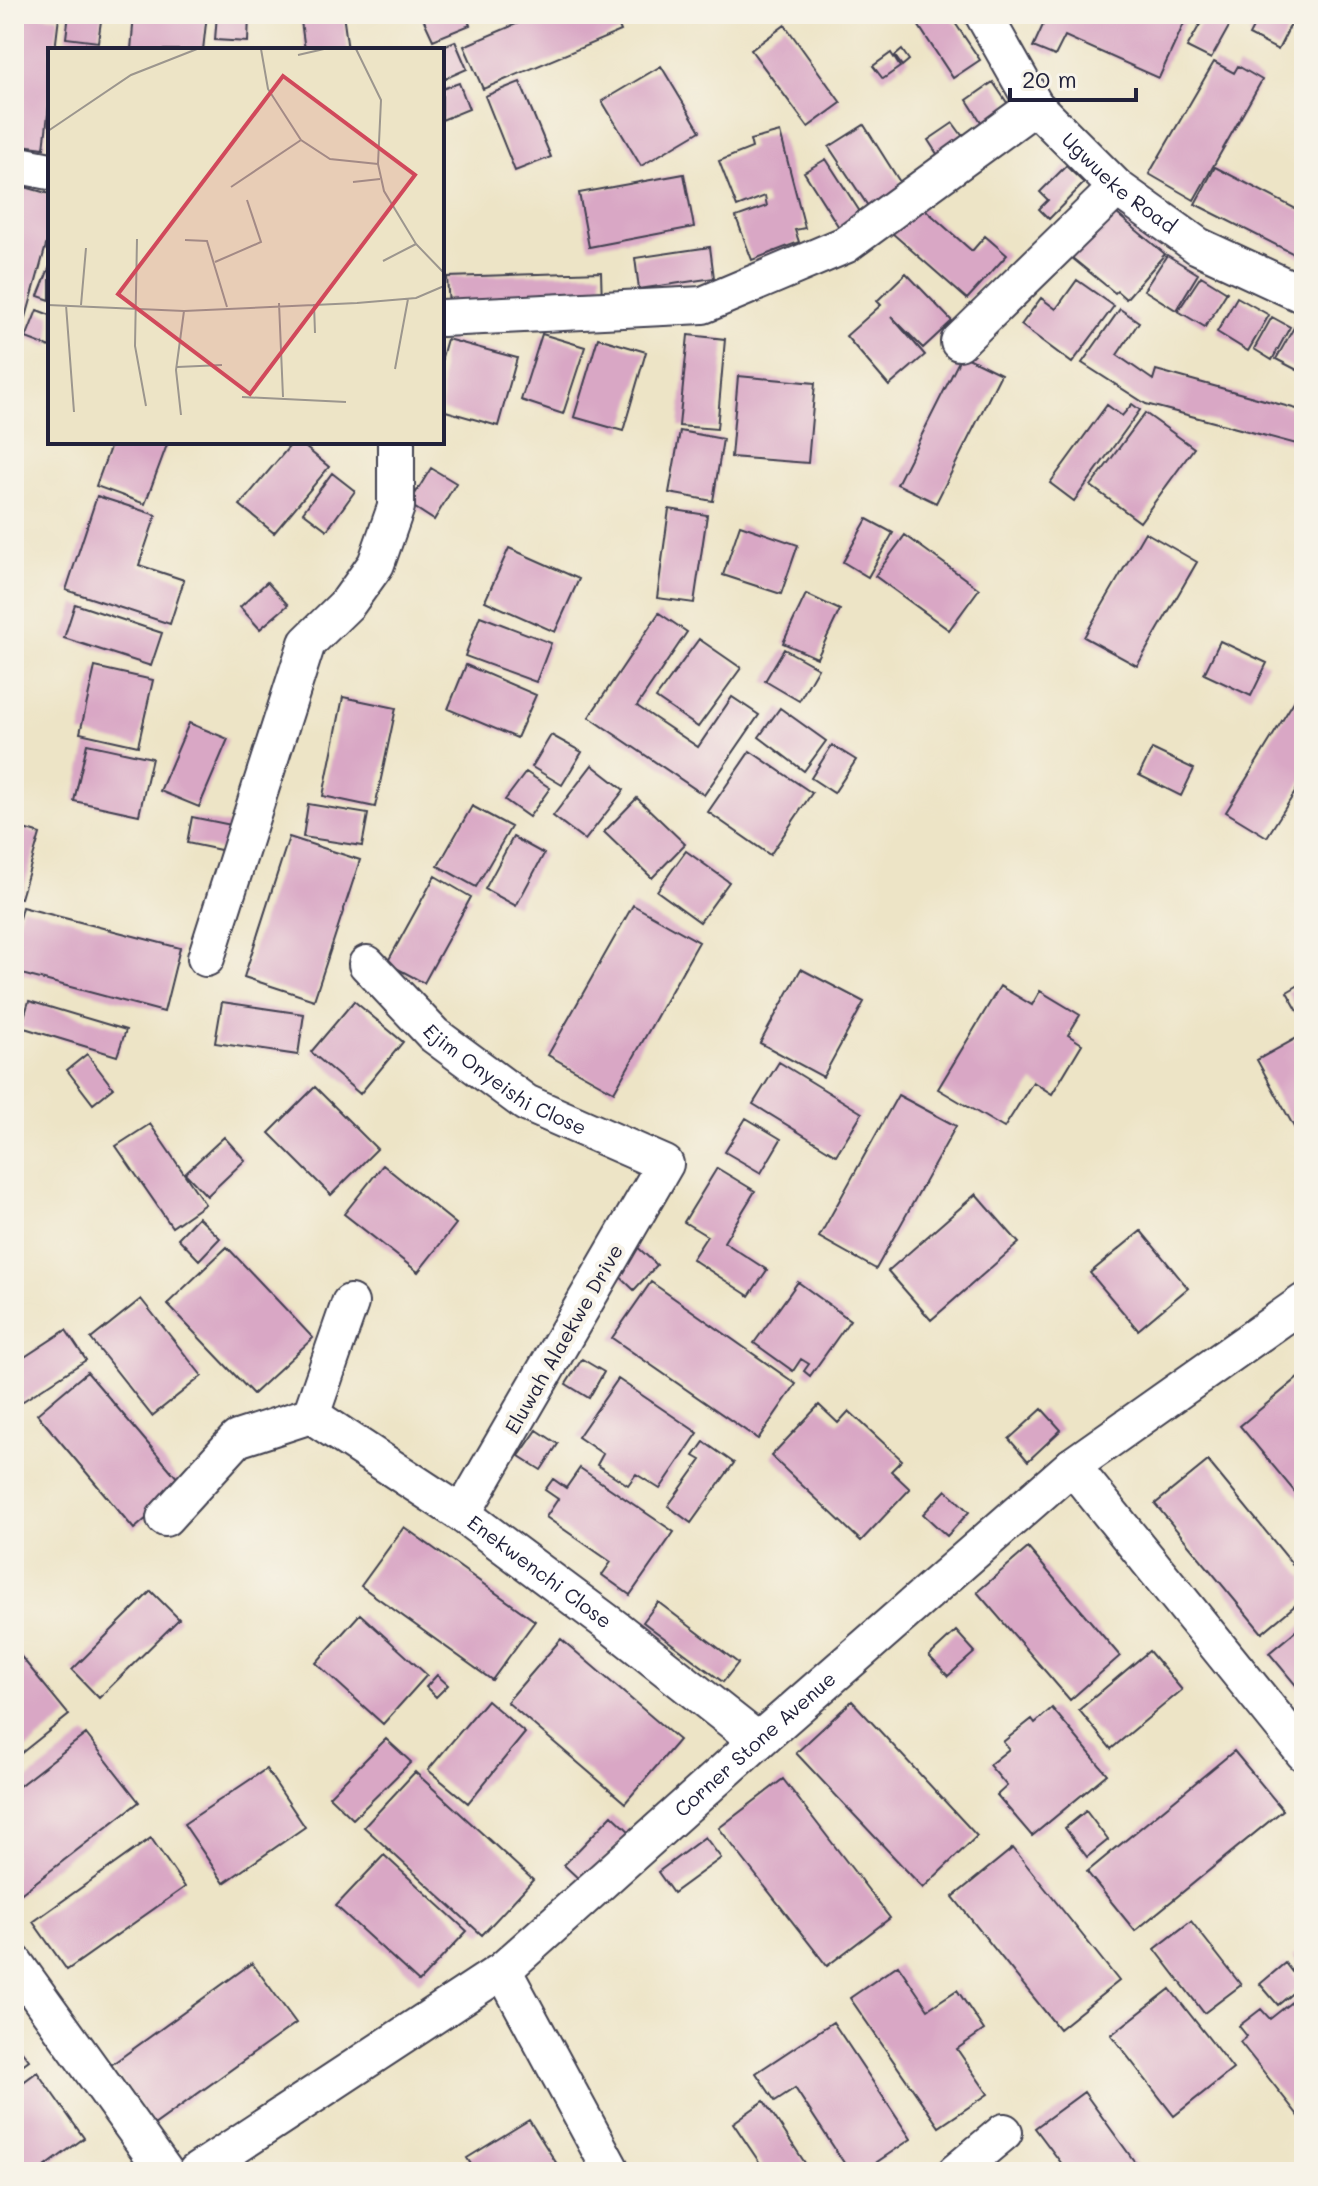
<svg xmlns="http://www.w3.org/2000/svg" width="1318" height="2186" viewBox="0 0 1318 2186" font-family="Mali,sans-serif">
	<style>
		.building { fill: #d9a7c5 }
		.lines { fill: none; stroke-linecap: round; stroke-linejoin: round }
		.minor-casing { stroke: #403f50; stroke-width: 40 }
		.minor { stroke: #fff; stroke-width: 36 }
		.labels { text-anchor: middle; stroke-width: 8; stroke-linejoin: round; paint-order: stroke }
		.street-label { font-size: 20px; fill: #22223b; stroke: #f7f3e8 }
		.inset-road { fill: none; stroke: #9c968e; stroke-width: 2 }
		.view { fill: #d1495b; fill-opacity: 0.15; stroke: #d1495b; stroke-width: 4 }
		.inset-edge { fill: none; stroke: #22223b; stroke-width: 4 }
	</style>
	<rect width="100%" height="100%" fill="#f7f3e8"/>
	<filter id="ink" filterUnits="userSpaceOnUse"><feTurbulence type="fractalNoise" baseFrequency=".0125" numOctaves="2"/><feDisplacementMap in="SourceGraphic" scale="16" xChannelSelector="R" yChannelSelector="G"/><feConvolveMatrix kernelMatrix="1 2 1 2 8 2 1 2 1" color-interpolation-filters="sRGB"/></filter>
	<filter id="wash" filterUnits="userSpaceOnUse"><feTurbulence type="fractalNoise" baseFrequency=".006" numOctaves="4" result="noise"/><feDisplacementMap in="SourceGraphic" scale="32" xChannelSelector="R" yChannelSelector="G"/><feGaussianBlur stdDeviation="1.8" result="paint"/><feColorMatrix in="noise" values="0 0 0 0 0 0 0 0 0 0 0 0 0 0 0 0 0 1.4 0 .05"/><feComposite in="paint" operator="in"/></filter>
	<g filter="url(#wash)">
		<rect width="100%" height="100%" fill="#ede4c6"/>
		<g id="blocks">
			<!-- building -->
			<path class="building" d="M23 14 59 17 55 50H50V97L44 148 14 144V90Z
				M69 14H102L98 42 66 38Z
				M134 14H207L203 50H131Z
				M217 14H249L248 42 215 40Z
				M300 14H343L348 50H305Z
				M421 14H465L470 25 433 40Z
				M540 14H614L621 31 483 89 464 46Z
				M911 14H949L980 60 953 78Z
				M1048 14H1174L1186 19 1159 78 1065 36 1055 56 1033 47Z
				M1206 14H1236L1211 59 1187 47Z
				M1260 14H1296L1278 50 1249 35Z
				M785 25 841 103 808 127 751 50Z
				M455 41 467 69 442 80V50H434Z
				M902 50 909 60 902 66 895 56Z
				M891 53 900 67 883 79 873 66Z
				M1214 62 1234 73 1238 66 1262 80 1194 200 1149 174Z
				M661 66 700 131 641 166 602 101Z
				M520 82 551 157 515 171 485 96Z
				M993 82 1014 113 987 131 967 100Z
				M459 83 469 109 442 120V89Z
				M953 123 969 145 943 163 928 140Z
				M864 125 905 190 872 212 829 147Z
				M780 132 805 228 795 230 799 242 752 260 736 217 767 206 765 196 737 207 719 161 752 148 750 140Z
				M826 159 864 218 842 232 804 172Z
				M1066 166 1084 183 1049 219 1039 209 1048 200 1040 192Z
				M1215 167 1304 213V259L1195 204Z
				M684 174 694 227 589 247 579 193Z
				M14 184 50 194V231L15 357Z
				M919 204 972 251 985 236 1007 255 967 299 892 233Z
				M1111 209 1165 254 1126 299 1117 291 1115 293 1071 257Z
				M710 247 714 278 639 289 635 258Z
				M1167 255 1198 274 1176 310 1144 290Z
				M50 266V300L38 296Z
				M601 272 602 303 449 307 447 277Z
				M906 273 952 321 923 348 891 316 925 355 889 386 846 336 881 305 877 301Z
				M1201 276 1227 292 1205 327 1178 311Z
				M1077 280 1114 306 1072 363 1021 325 1041 298 1056 309Z
				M1237 297 1269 315 1248 351 1217 332Z
				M1120 309 1139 322 1117 355 1153 380 1156 370 1304 411V446L1146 404 1082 363Z
				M37 310 50 315V347L26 338Z
				M1272 317 1290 327 1272 360 1254 349Z
				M1297 322 1304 326 1303 373 1276 359Z
				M542 334 585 347 563 414 521 400Z
				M688 335 725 339 717 429 679 426Z
				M598 338 646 352 623 431 574 417Z
				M447 339 517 358 498 426 442 410V357Z
				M962 355 1001 374 936 503 897 484Z
				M738 376 815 383 808 463 731 457Z
				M1132 404 1140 410 1074 501 1050 483 1107 405 1122 416Z
				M1145 413 1194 448 1140 522 1091 486Z
				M680 431 723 439 713 501 669 493Z
				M112 442H168L145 504 96 486Z
				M293 442H299L329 467 274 533 240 505Z
				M431 468 456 483 434 520 409 504Z
				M332 473 355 491 327 530 303 512Z
				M97 496 156 515 139 565 184 580 170 624 66 590Z
				M669 509 707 515 694 603 657 598Z
				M867 519 893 533 868 577 843 562Z
				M740 525 798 545 781 594 723 575Z
				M1145 532 1197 562 1137 666 1084 637Z
				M905 535 979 589 949 630 875 576Z
				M509 548 579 579 555 632 485 601Z
				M267 582 288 605 260 629 240 607Z
				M806 594 840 610 817 658 783 643Z
				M75 604 162 633 151 666 64 638Z
				M659 613 687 632 637 706 698 747 732 697 759 715 704 795 589 717Z
				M480 616 551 643 536 682 465 656Z
				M699 639 741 668 698 727 656 698Z
				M1220 641 1267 663 1251 696 1204 674Z
				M784 649 818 668 799 701 765 681Z
				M466 665 536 695 517 738 448 709Z
				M95 667 153 680 138 746 80 733Z
				M1304 685V778L1267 837 1226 812Z
				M343 697 396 708 375 807 323 796Z
				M780 708 826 741 804 771 759 737Z
				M189 723 228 739 199 807 160 791Z
				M551 735 582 752 562 785 532 767Z
				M87 744 152 758 139 815 74 801Z
				M832 745 856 760 834 793 811 778Z
				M1152 749 1194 769 1181 796 1139 775Z
				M750 751 812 793 770 855 708 812Z
				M592 765 624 790 585 840 553 816Z
				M526 772 550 788 529 817 505 800Z
				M637 798 685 844 652 878 604 832Z
				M308 804 368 814 362 846 303 837Z
				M472 806 511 827 476 887 438 866Z
				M192 817 241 827 235 853 187 843Z
				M14 826 40 834 21 898 14 896Z
				M289 837 360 860 314 1000 244 977Z
				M513 837 544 854 516 906 485 889Z
				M686 851 729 882 700 922 657 891Z
				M435 876 471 897 424 983 387 963Z
				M633 905 699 942 614 1092 548 1055Z
				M22 907 180 948 164 1012 14 972V938Z
				M801 969 864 1002 823 1077 760 1043Z
				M1304 982V1013L1300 1015 1287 992Z
				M1000 986 1032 1005 1040 991 1080 1015 1068 1035 1082 1044 1052 1094 1033 1082 1004 1128 938 1089Z
				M29 1001 126 1030 117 1056 21 1027Z
				M354 1001 403 1042 360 1094 311 1052Z
				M222 1002 304 1014 298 1055 215 1043Z
				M1304 1034V1136L1300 1138 1257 1060Z
				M87 1054 113 1088 93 1104 67 1070Z
				M779 1062 862 1113 836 1155 753 1104Z
				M315 1087 377 1149 331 1195 269 1133Z
				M898 1095 956 1126 876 1269 819 1237Z
				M746 1118 781 1139 761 1173 725 1152Z
				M150 1124 205 1204 172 1227 116 1146Z
				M224 1137 245 1160 207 1196 185 1173Z
				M383 1165 456 1224 418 1272 344 1214Z
				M717 1168 755 1191 724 1242 767 1270 749 1296 692 1259 707 1236 684 1222Z
				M976 1194 1019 1243 931 1320 888 1271Z
				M198 1217 220 1238 199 1260 178 1238Z
				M1141 1231 1188 1288 1138 1330 1090 1273Z
				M633 1243 657 1265 634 1290 610 1267Z
				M227 1247 313 1338 253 1394 167 1304Z
				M651 1282 796 1384 758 1439 612 1338Z
				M798 1282 850 1320 810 1376 804 1371 809 1364 801 1359 793 1371 754 1343Z
				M141 1299 202 1376 152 1416 91 1339Z
				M66 1330 86 1360 14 1407V1364Z
				M582 1359 604 1372 589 1398 566 1384Z
				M87 1372 184 1486 134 1529 37 1414Z
				M1304 1373V1503L1240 1426Z
				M618 1379 698 1433 660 1489 636 1474 628 1485 597 1465 603 1454 578 1437Z
				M819 1405 838 1423 849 1411 902 1460 891 1471 910 1489 861 1541 771 1456Z
				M1042 1409 1061 1430 1028 1461 1009 1439Z
				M537 1430 558 1444 541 1470 519 1456Z
				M704 1442 734 1463 691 1523 668 1506 701 1460 694 1456Z
				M1208 1461 1304 1578V1598L1262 1633 1155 1504Z
				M580 1468 674 1532 630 1595 602 1575 611 1562 546 1517 558 1499 545 1490 553 1479 566 1488Z
				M946 1490 969 1512 947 1536 923 1514Z
				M404 1527 535 1621 492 1680 361 1586Z
				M1028 1548 1120 1656 1070 1700 977 1592Z
				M151 1591 179 1619 99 1698 72 1670Z
				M658 1602 738 1663 723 1682 643 1622Z
				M360 1614 427 1675 383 1724 316 1663Z
				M1304 1624V1695L1269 1653Z
				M956 1631 975 1652 948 1676 929 1656Z
				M561 1639 679 1740 625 1803 507 1702Z
				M14 1648 69 1715 14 1759Z
				M1149 1651 1182 1690 1111 1749 1079 1710Z
				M437 1675 448 1685 436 1697 426 1687Z
				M487 1700 525 1733 468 1803 428 1770Z
				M852 1701 977 1836 923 1888 796 1753Z
				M1052 1708 1107 1774 1032 1836 997 1795 1007 1786 989 1765 1009 1749 1003 1742 1032 1719 1035 1723Z
				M86 1734 139 1802 14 1899V1790Z
				M386 1739 411 1762 353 1819 329 1796Z
				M1234 1751 1283 1810 1135 1931 1087 1872Z
				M266 1769 305 1827 224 1883 184 1824Z
				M415 1772 533 1880 482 1935 364 1827Z
				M783 1779 890 1918 827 1966 719 1828Z
				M1086 1811 1108 1840 1087 1857 1065 1828Z
				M612 1815 630 1832 582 1882 564 1865Z
				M705 1837 721 1858 673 1893 658 1872Z
				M151 1838 185 1887 67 1970 33 1922Z
				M1013 1848 1119 1981 1059 2029 953 1897Z
				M384 1855 467 1931 419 1982 336 1906Z
				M1191 1921 1241 1985 1204 2013 1155 1949Z
				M1304 1948V1970L1293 1956Z
				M252 1963 296 2023 154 2125 111 2065Z
				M1285 1963 1302 1985 1278 2005 1260 1984Z
				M898 1965 928 2009 957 1990 984 2030 957 2049 988 2094 939 2127 850 1998Z
				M1170 1989 1233 2069 1174 2116 1111 2035Z
				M1304 1992V2116L1301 2119 1240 2042 1247 2036 1239 2026 1261 2009 1270 2019Z
				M833 2022 911 2139 862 2172H850L795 2088 775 2101 756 2073Z
				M14 2041 29 2060 14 2071Z
				M37 2072 84 2138 38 2172H17L14 2168V2089Z
				M1084 2092 1142 2172H1068L1035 2128Z
				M764 2101 809 2169 805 2172H766L733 2123Z
				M529 2120 562 2172H476L467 2158Z"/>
		</g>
	</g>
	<g filter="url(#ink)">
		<use href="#blocks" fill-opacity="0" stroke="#403f50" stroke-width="2"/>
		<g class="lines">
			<!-- minor casing -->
			<g class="minor-casing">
				<g id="minor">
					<path id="s1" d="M983 14 1035 106 1117 188 1198 246 1304 295"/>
					<path d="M14 164 50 171"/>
					<path d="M442 318 703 305 845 245 1035 106"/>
					<path d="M959 342 1117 188"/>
					<path d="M206 958 307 643 348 603 376 564 396 507V442"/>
					<path id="s2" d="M367 964 434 1035 526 1103 665 1164 462 1514"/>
					<path d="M311 1415 350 1303"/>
					<path d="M1072 1466 1304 1753"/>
					<path id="s3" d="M165 1518 237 1439 311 1415 462 1514 616 1629 758 1741"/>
					<path d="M14 1962 165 2172"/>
					<path d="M503 1970 612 2172"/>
					<path id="s4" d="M196 2172 503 1970 758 1741 1072 1466 1304 1302"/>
					<path d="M956 2172 1004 2132"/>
				</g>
			</g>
			<!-- minor -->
			<use href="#minor" class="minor"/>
		</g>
	</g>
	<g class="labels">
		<!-- street labels -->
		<g class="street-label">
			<text dy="7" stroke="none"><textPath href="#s1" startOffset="220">Ugwueke Road</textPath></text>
			<text dy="7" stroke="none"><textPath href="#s2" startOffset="182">Ejim Onyeishi Close</textPath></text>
			<text transform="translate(564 1339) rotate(-60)" y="7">Eluwah Alaekwe Drive</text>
			<text dy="7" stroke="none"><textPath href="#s3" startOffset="462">Enekwenchi Close</textPath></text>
			<text dy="7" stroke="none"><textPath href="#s4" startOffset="706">Corner Stone Avenue</textPath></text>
		</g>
	</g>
	<!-- overview -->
	<g transform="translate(48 48)">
		<rect width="396" height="396" fill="#ede4c6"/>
		<path class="inset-road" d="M213 1 220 41 253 92 282 111 330 116M308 1 333 52 330 116 336 143 368 196 396 225M250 7 276 1M0 83 83 27 149 1M305 134 332 131M183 139 253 92M89 191 87 298 98 358M137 192 159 193 179 259M335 213 368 196M167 214 213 194 199 152M231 255 235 349M266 256 267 285M0 257 136 263 309 255 368 250 396 238M18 257 26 364M33 257 38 200M129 319 174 317M347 321 360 251M194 349 298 354M133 367 128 322 136 263"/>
		<path class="view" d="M235 28 367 127 202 346 70 246Z"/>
		<rect width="396" height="396" class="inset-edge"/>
	</g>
	<!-- margin -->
	<rect width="1318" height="2186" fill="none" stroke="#f7f3e8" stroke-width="48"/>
	<!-- scale -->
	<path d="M1010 88v12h126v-12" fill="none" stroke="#22223b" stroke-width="4"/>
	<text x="1022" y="88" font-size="24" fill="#22223b" stroke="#f7f3e8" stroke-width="6" paint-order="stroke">20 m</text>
</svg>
